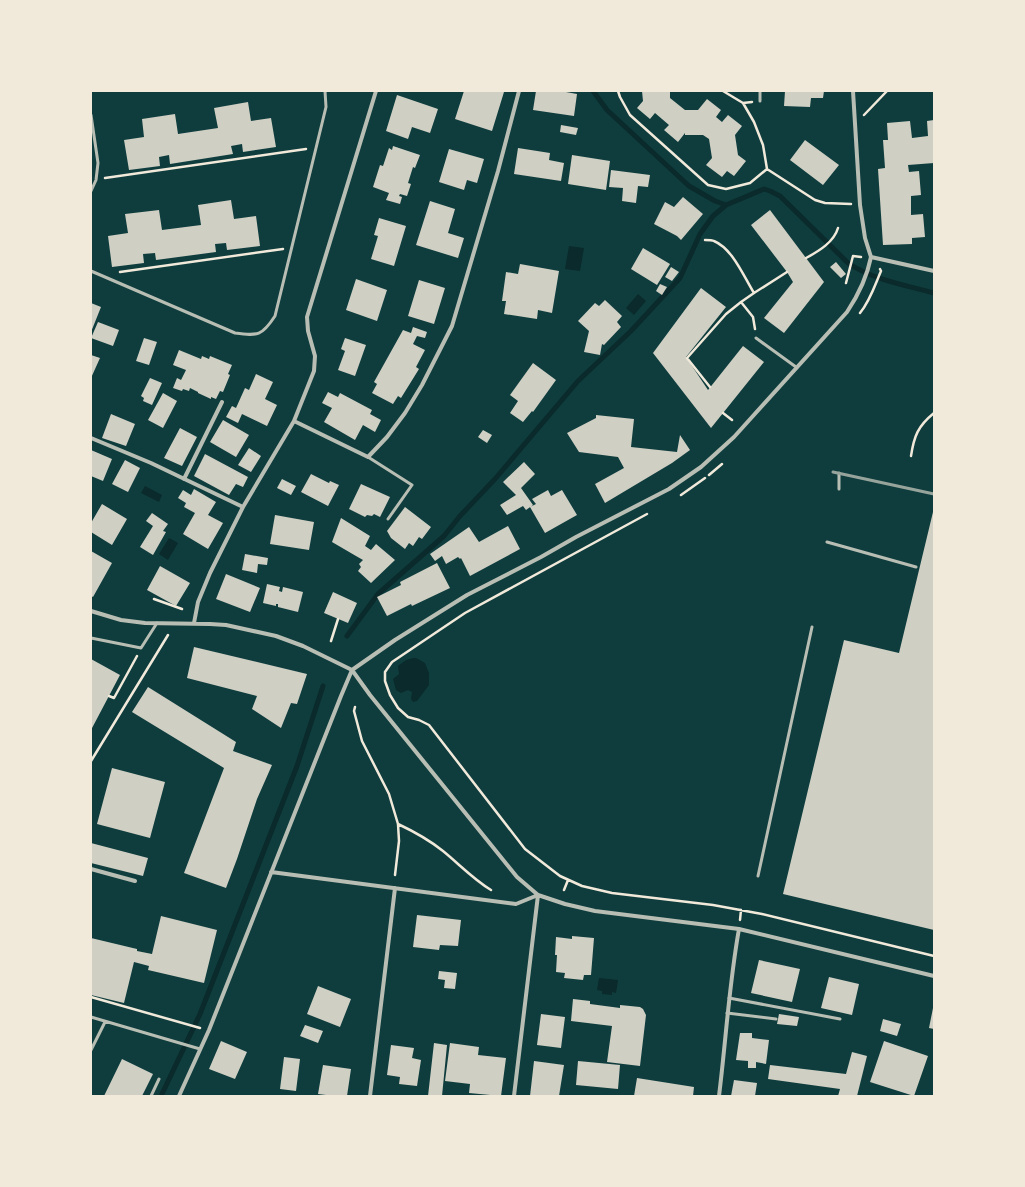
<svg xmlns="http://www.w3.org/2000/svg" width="1025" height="1187" viewBox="0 0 1025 1187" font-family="'Nunito Sans',sans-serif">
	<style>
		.water { fill: #0a2a2b }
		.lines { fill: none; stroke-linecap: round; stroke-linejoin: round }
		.stream { stroke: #0a2a2b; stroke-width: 5 }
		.building { fill: #cfcfc3 }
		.path { stroke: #f1e9da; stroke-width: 2.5 }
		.service { stroke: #b8beb3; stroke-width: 3 }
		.minor { stroke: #b8beb3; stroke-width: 4 }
		.rail { stroke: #97a49c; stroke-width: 3 }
	</style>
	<rect width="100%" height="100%" fill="#0f3d3e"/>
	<!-- water -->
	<path class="water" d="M569 246 584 248 580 271 565 269Z
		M638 294 646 301 634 315 626 308Z
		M145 486 162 495 159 502 141 493Z
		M169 538 178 543 168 560 159 554Z
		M413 658H416L425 663 429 673V685L417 701 413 702 411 699 412 692 408 690 401 693 396 690 393 679 399 674 398 666 406 660Z
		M599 978 618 980 616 993 612 992V995L602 994V991L597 990Z"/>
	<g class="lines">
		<!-- stream -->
		<path class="stream" d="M593 91 607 110 689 186 715 201 726 205
			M347 636 378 594 444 536 460 516 495 479 578 381 631 331 680 278 700 234 713 216 726 205 764 189 770 191 780 196 848 263C873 280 905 285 934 293
			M162 1094 200 1014 297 766 323 686"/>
	</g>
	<!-- building -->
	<path class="building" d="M464 91H501L504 92 492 131 455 119Z
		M536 91H566V92L577 94 574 116 533 110Z
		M642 91H670V98L685 110H698L707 99 721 110 716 117 722 122 728 115 742 126 735 135 738 155 746 161 734 176 727 171 722 177 706 165 712 158 709 139 703 135H685V133L678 142 664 130 669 125 655 113 650 119 637 108 643 101Z
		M785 91H824L823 98H811L810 107 784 106Z
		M397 95 438 109 430 133 412 127 408 139 386 131Z
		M248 102 251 121 271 118 276 147 243 152 242 144 231 146 233 154 170 164 169 155 159 157 160 166 129 170 124 140 144 137 142 119 175 114 178 134 218 128 214 108Z
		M934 120V163L908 165 909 172 919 171 921 195 911 196V215L923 214 925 237 912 238V244L883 245 878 169 885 168 883 140H888L887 123 910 121 912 138 928 136 927 121Z
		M561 125 578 128 576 135 560 132Z
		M805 140 839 165 823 185 790 160Z
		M393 146 420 155 415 168 413 167 408 183 411 184 407 196 400 194 399 196 402 197 400 204 386 200 389 193 373 187 380 165 383 166 389 148 392 150Z
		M518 148 550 153 549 160 564 163 561 181 514 174Z
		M449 149 484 159 477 183 467 180 464 190 439 182Z
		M572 155 610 161 606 190 568 184Z
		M611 170 650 175 648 187 638 186 636 203 622 201 623 188 609 187Z
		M683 197 703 214 681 240 677 236 654 224 665 202 674 207Z
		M231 200 234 219 256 216 260 246 227 250 226 243 215 244 216 252 156 260 155 253 143 254 144 263 112 267 108 236 128 233 125 214 159 210 162 230 201 225 198 205Z
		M430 201 455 209 448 233 464 238 458 258 416 245Z
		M770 210 824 282 784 333 764 318 793 282 787 272 751 225Z
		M379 218 406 226 394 266 371 259 378 236 374 235Z
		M643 248 670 264 657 285 631 269Z
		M836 262 846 274 841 278 830 267Z
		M520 264 559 271 552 313 538 310 537 319 504 314 506 301H502L506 272 518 274Z
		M671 267 679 272 672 281 665 277Z
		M356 279 387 290 377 321 346 310Z
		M419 280 445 288 434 324 408 316Z
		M660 284 667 287 662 295 656 291Z
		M701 288 726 307 686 357 708 390 743 346 764 362 711 428 653 353Z
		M605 300 622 316 617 322 621 327 604 345 602 344 600 355 584 352 589 331 578 321 595 303 599 306Z
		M91 303 101 307 91 332Z
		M98 322 119 330 113 346 91 338Z
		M413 327 427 332 425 338 417 336 413 344 425 350 416 367 419 369 401 398 398 396 393 404 372 393 377 384 374 382 403 330 411 333Z
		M144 338 157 342 149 365 136 361Z
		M345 338 366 345 355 376 338 370 345 351 341 349Z
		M179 350 201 359 202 356 209 359 210 356 232 365 228 374 230 375 223 392 220 391 216 399 211 397V399L198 393V392L190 388 189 391 183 389 182 391 173 388 177 378 181 380 186 370 173 365Z
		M91 355 100 358 91 378Z
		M533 363 556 380 533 412 532 411 523 422 510 413 518 401 510 395Z
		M256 374 273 382 265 399 277 405 267 426 242 414 238 423 226 417 232 406 236 408 245 388 249 390Z
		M150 378 162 383 152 405 143 401 144 398 141 396Z
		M328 392 338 397 340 393 372 410 370 414 381 420 375 432 363 425 355 440 324 422 332 408 322 403Z
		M163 393 177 401 163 428 148 420Z
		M111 414 135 424 126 446 102 438Z
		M596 415 634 419 631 447 677 452 680 435 690 450 672 463 605 503 595 484 624 468 618 457 579 452 567 433 596 418Z
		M223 420 249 435 236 457 210 442Z
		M180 428 197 437 182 466 164 458Z
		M483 430 492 435 487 443 478 437Z
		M249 448 261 456 251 472 238 465Z
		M91 450 112 459 103 481 91 476Z
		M205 454 248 477 243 487 236 484 229 495 194 476Z
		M125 460 140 468 128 492 112 484Z
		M524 462 535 474 521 488 533 505 526 510 523 506 507 515 500 505 516 495 503 482Z
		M311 474 329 483 330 481 339 485 328 506 301 492Z
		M282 479 296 486 291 495 277 488Z
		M361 484 390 497 380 517 374 514 372 516 367 515 365 517 349 509Z
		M194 489 216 502 208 515 223 523 208 549 183 534 195 513 184 507 186 503 178 498 183 490 191 495Z
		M548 490 551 496 562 490 577 515 545 533 530 507 536 504 532 499Z
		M102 504 127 519 112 545 91 532V523Z
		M405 507 431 527 422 539 419 537 413 546 409 543 405 549 391 538 387 531Z
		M933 512H934V930L783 894 844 640 899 653Z
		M152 513 168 524 163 531 166 532 153 555 140 547 153 526 146 521Z
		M275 515 314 522 309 550 270 544Z
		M341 518 370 536 365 546 371 550 376 544 395 560 371 583 358 571 361 567 359 564 363 560 356 556 332 542Z
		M508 526 520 549 470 576 461 558 460 559 458 557 446 564 442 556 435 561 430 554 469 527 479 542Z
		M91 551 112 563 93 597 91 596Z
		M245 554 268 558 267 565 258 564 257 573 242 570Z
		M437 563 450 588 412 606 411 604 387 616 377 597 401 585 400 582Z
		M160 566 190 583 176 606 147 590Z
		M226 574 260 588 250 612 216 599Z
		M267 584 280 587 279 591 282 592 283 587 303 592 298 612 278 607V604H276V606L263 603Z
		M333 592 357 603 348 623 324 613Z
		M194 647 307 674 297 704 291 703 281 728 252 709 257 696 187 678Z
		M91 659 120 675 91 730Z
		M148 687 236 742 233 751 272 765 257 799 237 859 226 888 184 873 224 768 132 712Z
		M112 768 165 782 150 838 97 824Z
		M91 843 148 858 143 876 91 863Z
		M417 915 461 920 458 946 440 945 439 950 413 947Z
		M161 916 217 930 204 983 148 970 149 966 134 962 124 1003 91 995V938L137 949V951L152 954Z
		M572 936 594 938 591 975H584L583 980 564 978 565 973 556 972 557 955H555L556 937 572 939Z
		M759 960 800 969 792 1002 751 993Z
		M439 971 457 973 455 989 444 988 445 980 438 979Z
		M829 977 859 984 852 1015 821 1008Z
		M318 986 351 999 340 1027 307 1014Z
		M573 999 590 1001V1004L620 1008V1005L640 1007 643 1009 646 1015 640 1066 607 1062 612 1026 571 1021Z
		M933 1008H934V1029L929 1028Z
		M541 1014 565 1017 561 1048 537 1045Z
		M779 1014 799 1017 797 1026 777 1024Z
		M883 1019 901 1024 897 1036 880 1031Z
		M305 1025 323 1031 318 1043 300 1036Z
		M740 1033H752V1038L769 1040 766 1064 756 1062V1068H748V1061L736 1060Z
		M221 1041 247 1052 235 1079 209 1069Z
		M884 1041 928 1056 914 1096 870 1082Z
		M434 1043 447 1045 442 1096H428Z
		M450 1043 479 1047 478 1055 506 1058 501 1096 469 1093 470 1084 445 1081Z
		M391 1045 414 1048 412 1058 421 1060 417 1086 399 1084 400 1077 387 1075Z
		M852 1052 867 1056 857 1096H838L840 1089 768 1079 770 1065 846 1074Z
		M284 1057 300 1059 296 1091 280 1089Z
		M122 1059 153 1074 142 1096H104Z
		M534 1061 564 1065 559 1096H530Z
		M578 1061 620 1065 618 1089 576 1085Z
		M323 1065 351 1069 347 1096H334L318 1094Z
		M637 1078 694 1087 693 1096H634Z
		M734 1080 757 1083 755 1096H731Z"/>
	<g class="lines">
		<!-- path -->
		<path class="path" d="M618 91 620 97 630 115 708 185 726 189 750 183 767 169 815 200 825 203 851 204
			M723 91 743 103 754 122 763 145 767 169
			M743 103 752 102
			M864 115 887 91
			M105 178 306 149
			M705 240C708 240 712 240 714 241 733 249 744 277 754 293L741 302
			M806 258C819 251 834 242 838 228
			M120 272 283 249
			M846 283 853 256 861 257
			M754 293 787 272
			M860 313C870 301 875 285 881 271L880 269
			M710 387 687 358 726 314 741 302 753 317 755 329
			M723 413 732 420
			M911 456C914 436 918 426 934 413
			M709 475 722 464
			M681 495 705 478
			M647 514 465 613 392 662 385 672V681L390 695 398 708 408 717 419 720 429 725 525 849 560 876 582 886 612 893 713 905 762 914 934 956
			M154 599 182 609
			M331 641 338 619
			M109 696 114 698 137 656
			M355 707 354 711 362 741 389 794 398 824 399 841 395 875
			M91 761 168 635
			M398 824C415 832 428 839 443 851 459 864 473 879 491 890
			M564 890 568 880
			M740 920 741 910
			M91 997 200 1028"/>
		<!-- service -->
		<path class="service" d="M760 101V91
			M91 115 98 163 96 180 91 191
			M91 271 235 333C258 336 262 336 275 316L316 148 326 107 325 91
			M756 338 796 367
			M368 457 412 485 388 519
			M839 489V473
			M827 542 916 567
			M91 638 141 648 157 623
			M758 876 812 627
			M729 998 840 1019
			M727 1013 776 1019
			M91 1017 200 1049
			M91 1050 105 1022
			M151 1096 159 1079"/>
		<!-- minor -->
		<path class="minor" d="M853 91 860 205 865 238 871 257
			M871 257 934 271
			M294 421 368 457 387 437 405 413 422 385 452 326 498 171 519 91
			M91 438 151 463 243 507
			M184 479 222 402
			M91 611 121 620 145 623 210 624 226 625 276 636 303 646 352 670 370 695 517 877 538 895 565 904 595 911 739 929 934 976
			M194 623 198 602 210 573 243 507 294 421 314 371 315 356 308 331 307 317 376 91
			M91 869 135 881
			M271 872 516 904 538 895 514 1096
			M179 1096 209 1030 341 696 352 670 395 640 467 595 541 557 576 537 669 489 701 467 734 437 847 312C859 294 867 277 871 257
			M370 1096 395 888
			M719 1096C726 1040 729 984 739 929"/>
		<!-- rail -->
		<path class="rail" d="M833 472 934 494"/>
	</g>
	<!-- border -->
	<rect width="1025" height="1187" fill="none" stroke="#f1e9da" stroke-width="184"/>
</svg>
